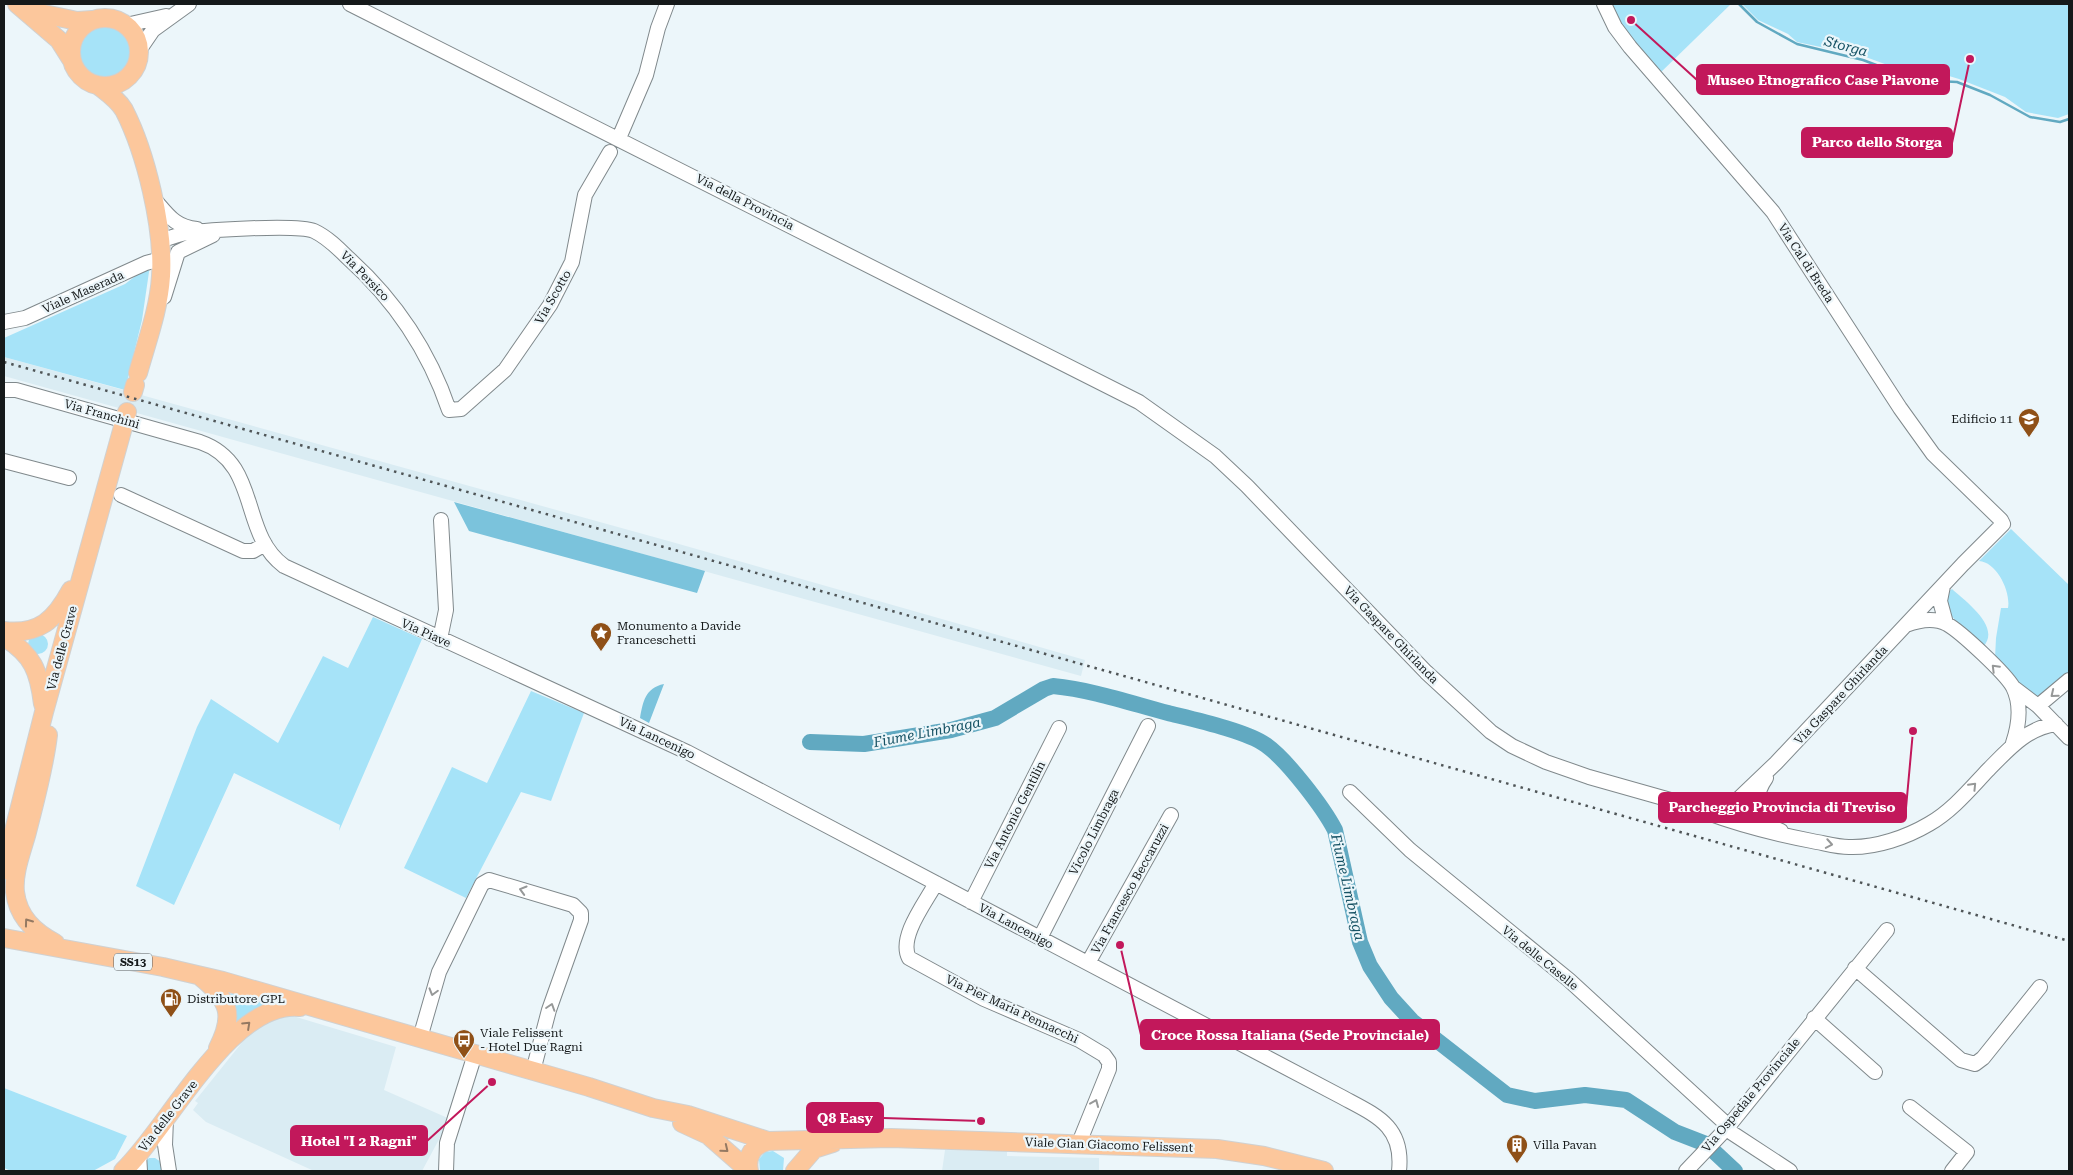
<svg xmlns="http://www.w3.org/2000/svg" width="2073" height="1175" viewBox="0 0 2073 1175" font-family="'Roboto Serif',serif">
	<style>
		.built { fill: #daecf3 }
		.green { fill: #a6e3f8 }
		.forest { fill: #7bc3dc }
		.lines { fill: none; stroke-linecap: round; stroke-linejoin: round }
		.stream { stroke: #61a9c1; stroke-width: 2.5 }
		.river { stroke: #61a9c1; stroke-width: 16 }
		.minor-casing { stroke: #80898c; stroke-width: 16 }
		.major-casing { stroke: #d0d1d1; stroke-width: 20 }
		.minor { stroke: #fff; stroke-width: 14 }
		.major { stroke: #fcc79c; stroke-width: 18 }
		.rail { stroke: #4f5557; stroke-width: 2.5; stroke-dasharray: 2.5 5; stroke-linecap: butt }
		.oneway { stroke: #969898 }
		.oneway2 { stroke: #947962 }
		.labels { text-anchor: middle; stroke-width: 4.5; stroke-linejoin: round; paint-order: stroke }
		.shield { fill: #ecf6fa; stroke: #565b5d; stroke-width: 1 }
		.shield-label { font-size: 11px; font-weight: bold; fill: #15191a }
		.street-label { font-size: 12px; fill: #15191a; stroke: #ecf6fa }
		.poi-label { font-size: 12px; fill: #15191a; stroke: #ecf6fa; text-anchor: start }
		.water-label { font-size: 14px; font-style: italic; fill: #165264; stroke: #ecf6fa }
		.leader { fill: none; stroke: #c2185b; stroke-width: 2 }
		.callout-dot { fill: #c2185b; stroke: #ecf6fa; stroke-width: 2 }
		.callout { fill: #c2185b; stroke: #c2185b; stroke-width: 2 }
		.callout-label { font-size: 14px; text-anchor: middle; font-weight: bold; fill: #fff }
	</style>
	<rect width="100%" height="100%" fill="#ecf6fa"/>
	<!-- built -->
	<path class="built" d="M4 357 672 542 1085 660 1081 676 4 376Z
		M293 1016 396 1047 384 1090 450 1119 422 1171H314L206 1122 193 1110 198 1103 195 1101 252 1030 270 1019Z
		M945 1150 1007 1151V1156L1099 1158V1171H942Z"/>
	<!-- green -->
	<path class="green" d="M1607 4H1731L1658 75 1631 45Z
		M1742 4H2069V114L2058 118 2026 112 2005 97 1959 79 1949 76 1920 77 1863 56 1797 42 1788 34 1758 20Z
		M74 52a31 31 0 1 1 62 0a31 31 0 1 1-62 0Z
		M150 265 142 320 125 390 4 357V338L125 284Z
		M2011 529 2069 585V678L2044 699 2031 696 1995 658 1996 638 2001 608H2008C2011 592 1997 562 1979 561Z
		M1952 589C1965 601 2002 627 1983 647L1978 645 1947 611V593Z
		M373 617 422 639 339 831 340 825 234 773 174 905 136 886 197 727 211 699 278 743 323 656 348 668Z
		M28 644a10 10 0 1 1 20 0a10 10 0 1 1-20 0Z
		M531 691 584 713 551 801 521 792 466 898 404 868 452 767 487 783Z
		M233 993 269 1004 236 1029 229 995Z
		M4 1088 127 1136 115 1159 93 1171H11L4 1168Z
		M773 1151 784 1158 783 1171H760L759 1159 765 1152Z
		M149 1158H155L161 1162V1171H144L145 1162Z"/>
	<!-- forest -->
	<path class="forest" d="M454 502 705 571 697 593 469 531Z
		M664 684 649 723 640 718C643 702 645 688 664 684Z"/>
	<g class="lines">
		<!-- stream -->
		<path class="stream" d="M1739 4 1757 22 1797 44 1863 60 1916 80 1957 82 1990 95 2030 117 2060 122 2069 119"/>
		<!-- river -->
		<path class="river" d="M810 742 864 744 951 730 995 718 1044 689 1053 686C1093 690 1130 703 1168 713 1192 719 1247 731 1266 745 1287 760 1323 807 1335 830L1360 942 1370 966 1391 998 1412 1021 1507 1095 1535 1101 1585 1095 1626 1100 1675 1132 1706 1144 1735 1171"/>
		<!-- minor casing -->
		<g class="minor-casing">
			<path id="minor" d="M350 4 1139 402 1215 456 1247 486 1426 672 1491 732 1512 746 1546 762 1589 777 1681 803 1716 810 1733 804 1776 763 1963 564 2003 524 2001 520 1933 454 1900 408 1773 212 1630 47 1615 27 1604 4
				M126 25 166 16
				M140 49 153 30 189 4
				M619 138 646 75 658 28 667 4
				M154 199C168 215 175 227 197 229
				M160 241C169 238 177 235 186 233 206 230 298 224 314 231 327 237 338 248 347 257 394 299 429 351 449 410L461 409 505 370 550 305 572 262 585 195 610 152
				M164 297 178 252 213 235
				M4 322 25 318 146 263 161 259
				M4 390H16L200 442C261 463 239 533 284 566L687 752 1340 1096C1375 1115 1404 1125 1399 1171
				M4 461 69 478
				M121 495 243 551H253L265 544
				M1943 586 1940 601 1946 623
				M1906 625C1919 620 1934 617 1947 624 1961 632 2005 673 2013 687 2022 705 2019 725 2013 743
				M440 639 446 610 441 520
				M2013 687 2038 706 2069 738
				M2038 706 2069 680
				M1766 778C1751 799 1757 821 1781 831
				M1350 792 1410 850 1569 980 1724 1122 1732 1133 1790 1171
				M1705 812C1740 825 1775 834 1812 841 1824 843 1837 847 1849 847 1876 848 1907 837 1929 824 1952 811 1970 789 1988 770 2007 751 2026 728 2056 724
				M936 883C926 902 898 937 909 958L984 999 1079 1040 1104 1055 1109 1062V1069L1079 1143
				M971 902 1059 728
				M1040 938 1148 726
				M1088 963 1171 815
				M1855 968 1961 1060 1975 1064 1983 1058 2040 987
				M1814 1018 1875 1072
				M420 1038 439 972 482 884 489 880 573 905 581 913V920L549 1010 533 1071
				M1910 1107 1967 1152 1952 1171
				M166 1119 165 1145 169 1171
				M139 1154 140 1171
				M446 1171 447 1143 475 1054
				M1686 1171 1727 1128 1887 930"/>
		</g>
		<!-- major casing -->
		<g class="major-casing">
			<path id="major" d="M17 4 59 40 71 59
				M30 11 77 21 92 20
				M71 52a34 34 0 1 1 68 0a34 34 0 1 1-68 0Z
				M99 86C108 93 118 100 124 110 146 153 164 228 161 276 159 309 147 341 138 373
				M133 392 135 385
				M126 415 127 412
				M4 631C39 635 55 620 71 590
				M4 637C33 655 39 671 43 704
				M48 735C44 769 35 800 27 832 22 851 13 872 15 892 18 917 34 932 55 943
				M4 870 44 712 123 427
				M4 938 163 967 223 981 589 1087 653 1108 688 1115 768 1141
				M201 977C229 1000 235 1015 218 1048
				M682 1123 708 1135 748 1170
				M123 1171C168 1129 231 999 300 1007
				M749 1171C746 1156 753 1145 768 1141L891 1138 1217 1149 1264 1156 1324 1171
				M795 1171 814 1149 833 1143"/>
		</g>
		<!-- minor -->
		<use href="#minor" class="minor"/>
		<!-- major -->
		<use href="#major" class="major"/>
		<!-- rail -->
		<path class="rail" d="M4 362 2069 941"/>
	</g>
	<!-- one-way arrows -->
	<defs><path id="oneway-chevron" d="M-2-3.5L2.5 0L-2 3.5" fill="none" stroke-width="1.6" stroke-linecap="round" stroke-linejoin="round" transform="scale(1.25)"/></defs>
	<g class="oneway">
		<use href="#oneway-chevron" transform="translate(1995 668) rotate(-135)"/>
		<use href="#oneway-chevron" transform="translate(2054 694) rotate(141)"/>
		<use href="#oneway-chevron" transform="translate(1973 786) rotate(-46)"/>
		<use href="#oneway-chevron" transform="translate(1829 844) rotate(10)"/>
		<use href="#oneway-chevron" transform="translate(523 890) rotate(-164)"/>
		<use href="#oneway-chevron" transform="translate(433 992) rotate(106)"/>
		<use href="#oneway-chevron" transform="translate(551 1007) rotate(-72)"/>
		<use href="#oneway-chevron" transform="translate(1095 1103) rotate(-67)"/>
	</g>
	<g class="oneway2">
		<use href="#oneway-chevron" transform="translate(28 922) rotate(-126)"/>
		<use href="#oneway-chevron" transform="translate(247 1025) rotate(-43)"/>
		<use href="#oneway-chevron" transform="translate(725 1149) rotate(39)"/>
	</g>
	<!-- icons -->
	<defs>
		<g id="school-pin" transform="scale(1.125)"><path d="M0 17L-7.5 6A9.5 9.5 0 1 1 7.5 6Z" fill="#8f5017" stroke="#ecf6fa"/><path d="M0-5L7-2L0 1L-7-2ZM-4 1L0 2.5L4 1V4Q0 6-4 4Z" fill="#fff"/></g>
		<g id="sight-pin" transform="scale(1.125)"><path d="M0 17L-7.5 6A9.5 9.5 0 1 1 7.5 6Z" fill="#8f5017" stroke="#ecf6fa"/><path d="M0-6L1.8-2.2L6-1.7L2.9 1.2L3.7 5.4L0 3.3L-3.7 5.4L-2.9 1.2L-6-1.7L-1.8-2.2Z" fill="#fff"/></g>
		<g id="fuel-pin" transform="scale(1.125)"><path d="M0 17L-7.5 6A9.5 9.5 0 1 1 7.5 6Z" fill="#8f5017" stroke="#ecf6fa"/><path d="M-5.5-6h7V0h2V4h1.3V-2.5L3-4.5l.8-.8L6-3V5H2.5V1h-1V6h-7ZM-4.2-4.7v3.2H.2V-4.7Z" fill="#fff"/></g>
		<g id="bus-pin" transform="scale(1.125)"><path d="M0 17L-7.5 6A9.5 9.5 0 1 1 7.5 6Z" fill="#8f5017" stroke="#ecf6fa"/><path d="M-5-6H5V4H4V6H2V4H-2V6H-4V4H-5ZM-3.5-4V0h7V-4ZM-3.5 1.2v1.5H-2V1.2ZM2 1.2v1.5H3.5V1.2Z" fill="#fff"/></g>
		<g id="building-pin" transform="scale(1.125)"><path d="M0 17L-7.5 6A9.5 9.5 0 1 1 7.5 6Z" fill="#8f5017" stroke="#ecf6fa"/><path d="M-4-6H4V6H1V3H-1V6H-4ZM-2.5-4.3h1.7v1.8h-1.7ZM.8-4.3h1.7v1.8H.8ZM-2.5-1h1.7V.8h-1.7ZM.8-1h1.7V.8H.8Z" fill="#fff"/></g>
	</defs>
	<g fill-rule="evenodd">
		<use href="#school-pin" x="2029" y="419"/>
		<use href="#sight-pin" x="601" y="633"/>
		<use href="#fuel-pin" x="171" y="999"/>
		<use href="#bus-pin" x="464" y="1040"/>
		<use href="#building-pin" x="1517" y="1145"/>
	</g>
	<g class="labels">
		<!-- shield labels -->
		<rect class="shield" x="114" y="953.5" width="38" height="17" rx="4"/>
		<g class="shield-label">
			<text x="133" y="966">SS13</text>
		</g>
		<!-- street labels -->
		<g class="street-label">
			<text transform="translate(745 202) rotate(27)" y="4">Via della Provincia</text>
			<text transform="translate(1806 263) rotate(57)" y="4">Via Cal di Breda</text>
			<text transform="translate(365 276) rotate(46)" y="4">Via Persico</text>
			<text transform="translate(83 292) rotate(-24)" y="4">Viale Maserada</text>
			<text transform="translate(553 297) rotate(-60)" y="4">Via Scotto</text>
			<text transform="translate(102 414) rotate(16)" y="4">Via Franchini</text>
			<text transform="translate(426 633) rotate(24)" y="4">Via Piave</text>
			<text transform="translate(1391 635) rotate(46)" y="4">Via Gaspare Ghirlanda</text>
			<text transform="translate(62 648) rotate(-75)" y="4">Via delle Grave</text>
			<text transform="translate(1841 695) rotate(-47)" y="4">Via Gaspare Ghirlanda</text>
			<text transform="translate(657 738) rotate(25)" y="4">Via Lancenigo</text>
			<text transform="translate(1015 815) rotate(-63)" y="4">Via Antonio Gentilin</text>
			<text transform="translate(1094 832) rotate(-63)" y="4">Vicolo Limbraga</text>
			<text transform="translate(1130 889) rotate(-61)" y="4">Via Francesco Beccaruzzi</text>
			<text transform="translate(1016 926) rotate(28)" y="4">Via Lancenigo</text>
			<text transform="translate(1540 958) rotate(39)" y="4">Via delle Caselle</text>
			<text transform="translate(1012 1009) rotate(25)" y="4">Via Pier Maria Pennacchi</text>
			<text transform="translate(1751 1095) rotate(-50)" y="4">Via Ospedale Provinciale</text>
			<text transform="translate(168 1116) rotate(-52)" y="4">Via delle Grave</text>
			<text transform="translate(1109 1145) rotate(2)" y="4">Viale Gian Giacomo Felissent</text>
		</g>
		<!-- poi labels -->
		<g class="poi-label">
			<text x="2013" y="423" text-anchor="end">Edificio 11</text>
			<text x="617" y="630">Monumento a Davide<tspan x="617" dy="14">Franceschetti</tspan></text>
			<text x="187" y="1003">Distributore GPL</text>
			<text x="480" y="1037">Viale Felissent<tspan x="480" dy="14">- Hotel Due Ragni</tspan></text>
			<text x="1533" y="1149">Villa Pavan</text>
		</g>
		<!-- water labels -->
		<g class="water-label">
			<text transform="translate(1846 46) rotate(15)" y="5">Storga</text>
			<text transform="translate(927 732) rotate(-11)" y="5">Fiume Limbraga</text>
			<text transform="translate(1348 887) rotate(77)" y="5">Fiume Limbraga</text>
		</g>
	</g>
	<!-- callouts -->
	<path class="leader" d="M1631 20L1697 80M1970 59L1952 143M1913 731L1906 808M1120 945L1141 1035M981 1121L883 1118M492 1082L427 1141"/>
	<g class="callout-dot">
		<circle cx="1631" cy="20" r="5"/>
		<circle cx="1970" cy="59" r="5"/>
		<circle cx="1913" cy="731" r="5"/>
		<circle cx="1120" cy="945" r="5"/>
		<circle cx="981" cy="1121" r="5"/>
		<circle cx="492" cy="1082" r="5"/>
	</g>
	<g class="callout">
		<rect x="1697" y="65" width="252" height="29" rx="5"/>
		<rect x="1802" y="128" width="150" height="29" rx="5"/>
		<rect x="1659" y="793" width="247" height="29" rx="5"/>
		<rect x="1141" y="1020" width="298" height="29" rx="5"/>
		<rect x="807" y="1103" width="76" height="29" rx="5"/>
		<rect x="291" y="1126" width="136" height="29" rx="5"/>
	</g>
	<g class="callout-label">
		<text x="1823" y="85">Museo Etnografico Case Piavone</text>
		<text x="1877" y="147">Parco dello Storga</text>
		<text x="1782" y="812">Parcheggio Provincia di Treviso</text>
		<text x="1290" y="1040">Croce Rossa Italiana (Sede Provinciale)</text>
		<text x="845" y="1123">Q8 Easy</text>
		<text x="359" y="1146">Hotel "I 2 Ragni"</text>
	</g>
	<!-- border -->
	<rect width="2073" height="1175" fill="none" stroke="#15191a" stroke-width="10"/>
</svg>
